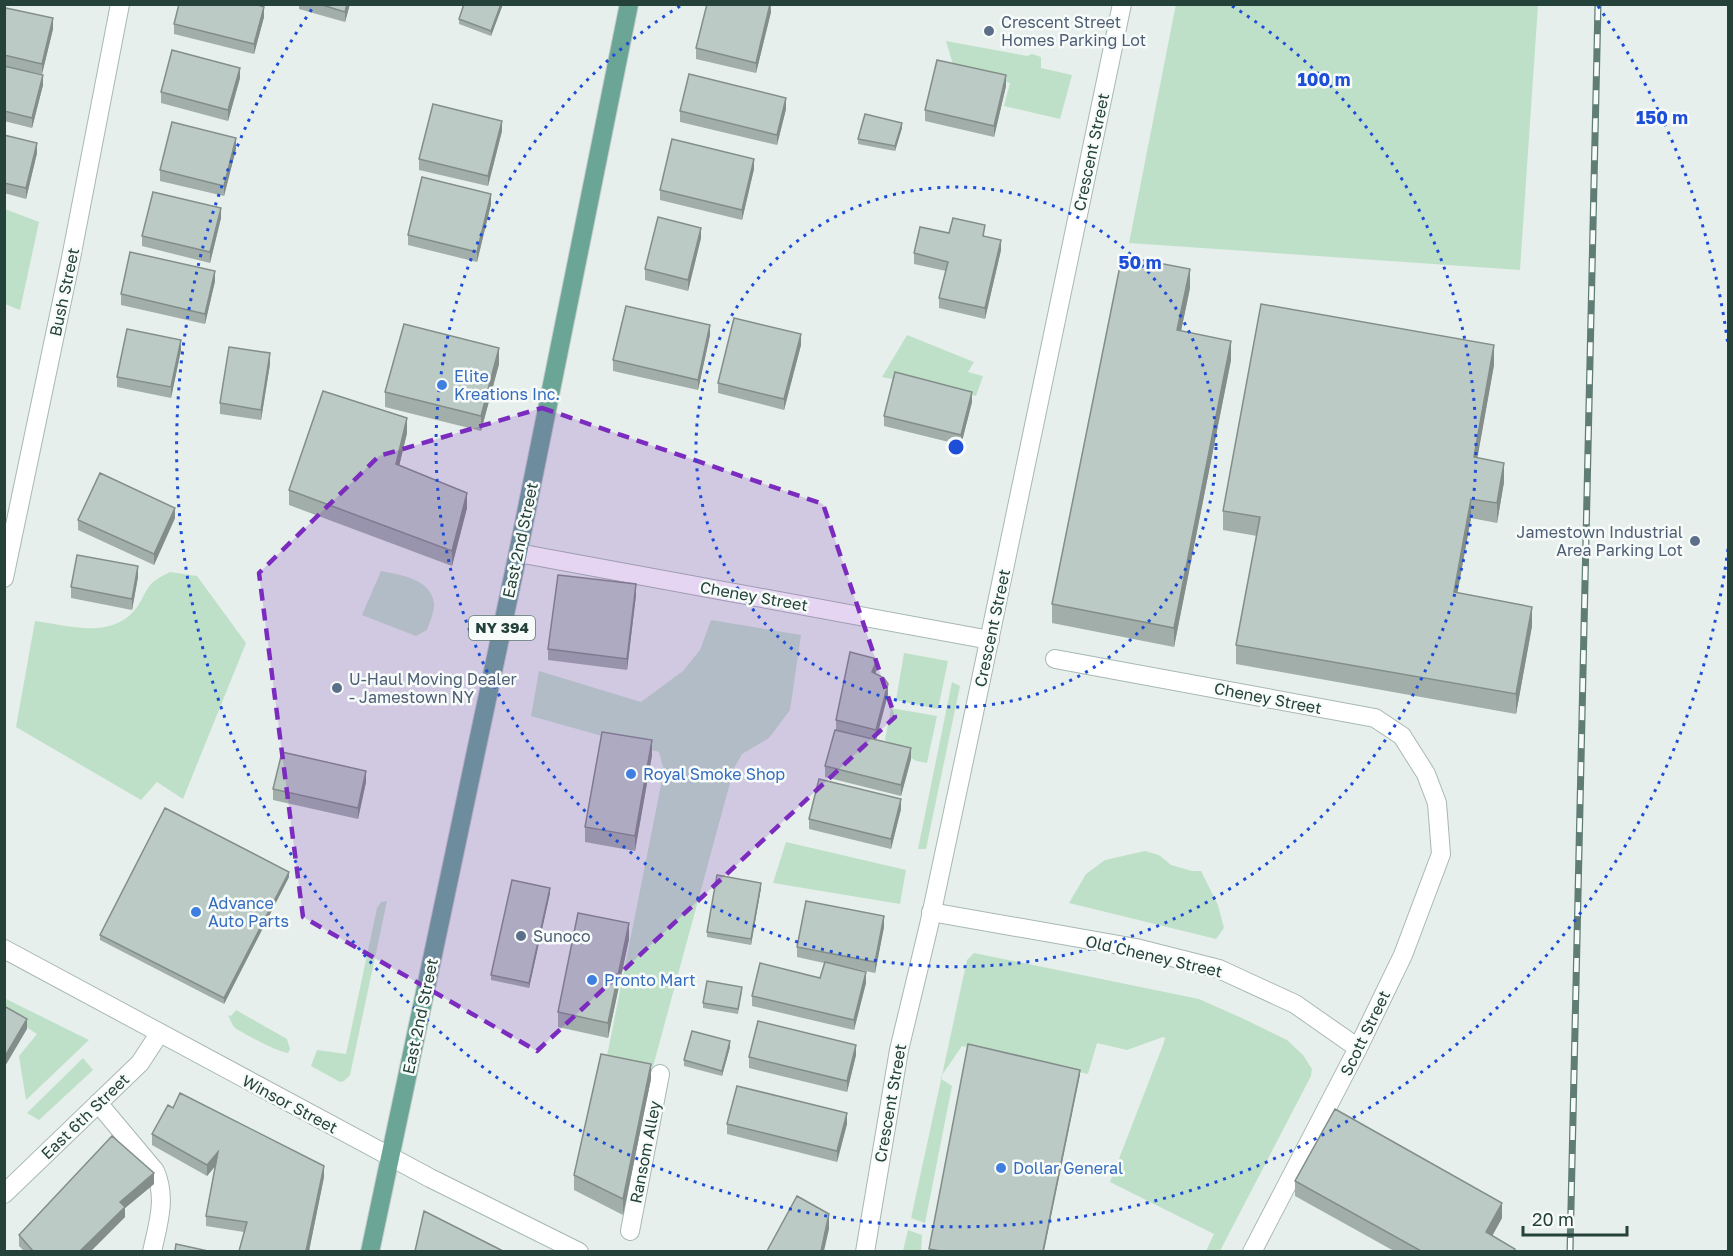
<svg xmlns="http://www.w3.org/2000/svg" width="1733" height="1256" viewBox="0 0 1733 1256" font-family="'Golos Text',sans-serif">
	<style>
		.green { fill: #bfe0c8 }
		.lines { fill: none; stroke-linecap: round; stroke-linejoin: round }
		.minor-casing { stroke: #a8b8b2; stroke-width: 20 }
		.major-casing { stroke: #c2cac8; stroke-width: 20 }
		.minor { stroke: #fff; stroke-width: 18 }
		.major { stroke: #6aa596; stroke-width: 18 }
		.rail-casing { stroke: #5f7d75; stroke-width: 7 }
		.rail { stroke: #f7fbf9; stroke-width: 4.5; stroke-dasharray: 14; stroke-linecap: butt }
		.wall { fill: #a1aea9 }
		.shaded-wall { fill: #838d89 }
		.building { fill: #bbcac4; stroke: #838d89; stroke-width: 1.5 }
		.marked { fill: #7b2cbf; fill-opacity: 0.2; stroke: #7b2cbf; stroke-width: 4.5; stroke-dasharray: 12 8; stroke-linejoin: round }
		.ring { fill: none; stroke: #1d4ed8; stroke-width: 3; stroke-dasharray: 3 6 }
		.service-dot { fill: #5c6f8a; stroke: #f7fbf9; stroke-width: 2 }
		.shop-dot { fill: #3f7fe0; stroke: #f7fbf9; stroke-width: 2 }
		.labels { text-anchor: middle; stroke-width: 5; stroke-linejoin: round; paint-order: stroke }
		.shield { fill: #f7fbf9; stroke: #637a73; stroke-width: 1.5 }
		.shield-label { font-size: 15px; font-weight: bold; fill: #24423a }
		.service-label { font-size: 16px; fill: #4e5e75; stroke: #f7fbf9; text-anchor: start }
		.street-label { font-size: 16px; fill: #24423a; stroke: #f7fbf9 }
		.shop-label { font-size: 16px; fill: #366cbe; stroke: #f7fbf9; text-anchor: start }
		.centre { fill: #1d4ed8; stroke: #f7fbf9; stroke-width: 3 }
		.ring-label { font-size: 18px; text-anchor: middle; font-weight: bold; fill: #1d4ed8; stroke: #f7fbf9; stroke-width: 5; stroke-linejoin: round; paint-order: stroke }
	</style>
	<rect width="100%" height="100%" fill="#e6efeb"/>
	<!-- green -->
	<path class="green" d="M1176 4 1538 5 1520 270 1129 243Z
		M946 41 1027 56 1032 54 1041 57V68L1072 75 1060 119 1004 106 1010 83 954 68Z
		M5 209 39 222 20 310 5 304Z
		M907 335 974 362 968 372 983 376 976 396 882 377Z
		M381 571C400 575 430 578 434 603 435 611 429 623 427 630L416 636 362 615Z
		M170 572 197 576 246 643 183 799 157 782 141 800 16 727 35 621C67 625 108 639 133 612 141 604 144 592 151 584 156 579 164 575 170 572Z
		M711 620 801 635 790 710 769 738 742 754 734 768 651 1074 606 1061 664 770 659 752 531 716 539 671 641 702 683 671 700 650Z
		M904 653 948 661 938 709 896 700Z
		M952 682 960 686 926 849H918Z
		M891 708 937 716 927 763 916 761 885 740Z
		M786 842 906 870 900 904 773 883Z
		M1145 851 1159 855 1171 865 1192 871H1201L1218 905 1224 928 1216 939 1069 903 1086 874 1105 860Z
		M387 901 350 1075 344 1081 340 1082 311 1066 317 1050 346 1054 377 908 381 902Z
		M974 953 1199 999 1244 1019 1287 1040 1303 1055 1312 1069 1311 1076 1220 1251H1206L1214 1234 1110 1182 1163 1045 1165 1038 1163 1037 1127 1050 1097 1043 1088 1074 962 1046 940 1078 952 1086 925 1223 911 1218 967 960Z
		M4 998 89 1040 26 1100 19 1056 37 1034 5 1013Z
		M236 1010 287 1039 290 1049 288 1053C278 1052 244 1034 235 1028 232 1025 230 1019 228 1015L231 1016Z
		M83 1058 93 1070 39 1120 27 1113Z
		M908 1230 922 1235 921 1251H903Z"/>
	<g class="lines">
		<!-- minor casing -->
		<g class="minor-casing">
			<path id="minor" d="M518 553 990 640
				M4 578 71 258 120 4
				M1055 659 1375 718 1402 736 1426 774 1437 803 1441 854 1403 955 1358 1048 1252 1252
				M931 912 1136 948 1219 969 1295 1004 1358 1048
				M4 949 430 1178 579 1252
				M98 1103 155 1171C167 1198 158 1224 152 1252
				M4 1194 140 1063 159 1034
				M630 1231 660 1074
				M865 1252 899 1050 929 925 970 732 1122 4"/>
		</g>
		<!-- major casing -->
		<g class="major-casing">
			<path id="major" d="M370 1252 518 553 629 4"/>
		</g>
		<!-- minor -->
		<use href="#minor" class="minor"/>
		<!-- major -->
		<use href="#major" class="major"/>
		<!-- rail casing -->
		<g class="rail-casing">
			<path id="rail" d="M1570 1252 1598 4"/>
		</g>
		<!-- rail -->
		<use href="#rail" class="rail"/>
	</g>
	<!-- wall -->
	<path class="wall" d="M299 4H350L345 22 299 9Z
		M503 4 491 36 459 24V19Z
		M771 4V12L756 73 696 59V48Z
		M4 14 53 29 42 74 13 68 43 85 32 128 4 121Z
		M264 17 254 54 174 34V24Z
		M240 78 228 121 161 103V92Z
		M1006 86 994 137 925 121V110Z
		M786 109 777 145 680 122V111Z
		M902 128 895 151 858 144V139Z
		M502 131 488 186 419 170V159Z
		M4 135 37 153 26 199 4 193Z
		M236 149 224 196 160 181V170Z
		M754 169 742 220 660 200V190Z
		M491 204 477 262 408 245V235Z
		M221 218 210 263 142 246V236Z
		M949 233 985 237 1001 250 985 319 939 308V298L946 271 914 264V253Z
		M701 238 688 291 645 280V269Z
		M215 281 205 324 121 305V294Z
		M1190 288 1181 331 1231 360 1174 647 1052 623V604Z
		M710 335 698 390 613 371V360Z
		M801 345 784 410 718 393V383Z
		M181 350 171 398 117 387V377Z
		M270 364 261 420 220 414V403Z
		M499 364 481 431 385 407V392Z
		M1494 365 1477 458 1504 482 1497 523 1471 518 1457 593 1532 626 1516 714 1236 664V645L1257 536 1223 530V511Z
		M972 402 961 445 884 426V416Z
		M407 433 399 466 467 508 452 566 289 505V490Z
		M175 518 154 565 78 530V520Z
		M138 577 132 610 71 598V587Z
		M636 595 627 670 548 660V649Z
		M877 669 875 674 888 694 876 740 911 759 901 796 825 777V766L836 730V720Z
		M652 755 635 851 585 842V827Z
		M366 782 358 819 273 800V789Z
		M901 809 891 849 809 829V819Z
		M289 877 224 1004 100 940V935Z
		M761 888 751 945 707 937V932Z
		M550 893 529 988 491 980V975Z
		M884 927 875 973 833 964 866 983 854 1030 752 1006V996L820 978 824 963 797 957V947Z
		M629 939 608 1038 558 1027V1012Z
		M742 992 738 1014 703 1008V1003Z
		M730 1047 722 1076 684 1066V1060Z
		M856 1055 847 1092 749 1068V1057Z
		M651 1079 623 1215 574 1190V1175Z
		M727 1124H847L837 1162 727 1134Z
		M152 1134 324 1177 309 1251H239L244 1232 206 1226V1216L215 1166 207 1176 152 1145Z
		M1295 1181 1502 1218 1492 1236 1515 1251H1394L1295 1196Z
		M154 1184 125 1208V1217L91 1251H24L19 1246V1235Z"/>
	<!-- shaded-wall -->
	<path class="shaded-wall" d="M347 4H350L345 22V12Z
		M501 4H503L491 36V31Z
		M770 4 771 12 756 73V63Z
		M264 7V17L254 54V44Z
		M53 18V29L42 74V64Z
		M240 68V78L228 121V110Z
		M43 75V85L32 128V118Z
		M1006 75V86L994 137V126Z
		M786 98V109L777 145V135Z
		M502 121V131L488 186V176Z
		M902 123V128L895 151V146Z
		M236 138V149L224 196V186Z
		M37 143V153L26 199V188Z
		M754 159V169L742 220V210Z
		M491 194V204L477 262V252Z
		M221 208V218L210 263V252Z
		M701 228V238L688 291V280Z
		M1001 240V250L985 319V308Z
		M1190 269V288L1177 350V330Z
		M215 271V281L205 324V314Z
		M710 325V335L698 390V380Z
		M801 334V345L784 410V399Z
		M181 340V350L171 398V387Z
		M1231 341V360L1174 647V628Z
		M1494 345V365L1474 477V457Z
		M499 348V364L481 431V416Z
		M270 353V364L261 420V410Z
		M972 392V402L961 445V435Z
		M407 418V433L396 479V464Z
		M1504 463V482L1497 523V503Z
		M467 493V508L452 566V551Z
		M1471 499V518L1454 612V592Z
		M175 508V518L154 565V554Z
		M138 566V577L132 610V599Z
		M636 584V595L627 670V659Z
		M1532 607V626L1516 714V694Z
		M877 659V669L872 683V672Z
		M888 684V694L876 740V730Z
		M652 740V755L635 851V836Z
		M911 748V759L901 796V785Z
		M366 771V782L358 819V808Z
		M901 799V809L891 849V839Z
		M289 872V877L224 1004V998Z
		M761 883V888L751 945V939Z
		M550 888V893L529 988V983Z
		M884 916V927L875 973V962Z
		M629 923V939L608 1038V1023Z
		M866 972V983L854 1030V1020Z
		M27 1019V1029L4 1068V1058Z
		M730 1041V1047L722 1076V1071Z
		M856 1045V1055L847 1092V1081Z
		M651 1064V1079L623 1215V1199Z
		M1080 1070V1075L1044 1251H1043Z
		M847 1113V1124L837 1162V1151Z
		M218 1152V1163L207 1176V1165Z
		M324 1166V1177L309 1251H306Z
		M154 1173V1184L125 1208V1217L91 1251H80L120 1202Z
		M1502 1203V1218L1486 1247V1232Z
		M829 1214V1229L824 1251H821Z"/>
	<!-- building -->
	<path class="building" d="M179 4H255L264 7 254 44 174 24Z
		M319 4H347L345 12Z
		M464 4H501L491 31 459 19Z
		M707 4H770L756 63 696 48Z
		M6 8 53 18 42 64 4 55V14Z
		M172 50 240 68 228 110 161 92Z
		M937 60 1006 75 994 126 925 110Z
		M4 66 43 75 32 118 4 111Z
		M689 74 786 98 777 135 680 111Z
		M433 104 502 121 488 176 419 159Z
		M865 114 902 123 895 146 858 139Z
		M172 122 236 138 224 186 160 170Z
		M4 135 37 143 26 188 4 183Z
		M672 139 754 159 742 210 660 190Z
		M422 177 491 194 477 252 408 235Z
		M153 192 221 208 210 252 142 236Z
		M658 217 701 228 688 280 645 269Z
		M953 218 985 225 983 236 1001 240 985 308 939 298 948 262 914 253 920 227 949 233Z
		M130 252 215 271 205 314 121 294Z
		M1122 256 1190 269 1177 330 1231 341 1174 628 1052 604Z
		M1261 304 1494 345 1474 457 1504 463 1497 503 1471 499 1454 592 1532 607 1516 694 1236 645 1260 517 1223 511Z
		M626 306 710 325 698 380 613 360Z
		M734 318 801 334 784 399 718 383Z
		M404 324 499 348 481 416 385 392Z
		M127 329 181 340 171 387 117 377Z
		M229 347 270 353 261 410 220 403Z
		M895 372 972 392 961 435 884 416Z
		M323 391 407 418 396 464 467 493 452 551 289 490Z
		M100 473 175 508 154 554 78 520Z
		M77 555 138 566 132 599 71 587Z
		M558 575 636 584 627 659 548 649Z
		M850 652 877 659 872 672 884 678 888 684 876 730 836 720Z
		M835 730 911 748 901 785 825 766Z
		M602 732 652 740 635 836 585 827Z
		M282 752 366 771 358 808 273 789Z
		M819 779 901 799 891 839 809 819Z
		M165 808 289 872 224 998 100 935Z
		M717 875 761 883 751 939 707 932Z
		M512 880 550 888 529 983 491 975Z
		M806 901 884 916 875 962 797 947Z
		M578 913 629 923 608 1023 558 1012Z
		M825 962 866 972 854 1020 752 996 760 963 820 978Z
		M707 981 742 987 738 1009 703 1003Z
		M4 1006 27 1019 4 1058Z
		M758 1021 856 1045 847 1081 749 1057Z
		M692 1031 730 1041 722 1071 684 1060Z
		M968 1044 1080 1070 1043 1251H941L929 1249Z
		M601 1054 651 1064 623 1199 574 1175Z
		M737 1086 847 1113 837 1151 727 1124Z
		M180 1093 324 1166 306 1251H239L247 1222 206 1216 218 1152 207 1165 152 1134 168 1105 173 1108Z
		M1335 1109 1502 1203 1486 1232 1515 1249 1514 1251H1421L1295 1181Z
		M112 1136 154 1173 120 1202 125 1207 80 1251H33L19 1235Z
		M797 1196 829 1214 821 1251H767Z
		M424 1211 503 1251H415Z
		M176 1244 208 1251H175Z"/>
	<!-- marked area -->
	<path class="marked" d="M542 408 823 504 895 717 537 1051 303 917 259 573 379 456Z"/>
	<!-- distance rings -->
	<g class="ring">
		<circle cx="956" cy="447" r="260"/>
		<path d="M1232 6A520 520 0 1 1 680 6"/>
		<path d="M1728 549A779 779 0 1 1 314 6M1598 6A779 779 0 0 1 1728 345"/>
	</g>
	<!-- markers -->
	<g class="service-dot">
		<circle cx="989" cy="31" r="6"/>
		<circle cx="1695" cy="541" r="6"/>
		<circle cx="337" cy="688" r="6"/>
		<circle cx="521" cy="936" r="6"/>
	</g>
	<g class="shop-dot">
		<circle cx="442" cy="385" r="6"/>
		<circle cx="631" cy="774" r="6"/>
		<circle cx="196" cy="912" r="6"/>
		<circle cx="592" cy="980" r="6"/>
		<circle cx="1001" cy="1168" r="6"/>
	</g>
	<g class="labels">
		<!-- shield labels -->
		<rect class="shield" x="469" y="616" width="66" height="24" rx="4.5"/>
		<g class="shield-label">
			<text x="502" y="633">NY 394</text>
		</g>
		<!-- service labels -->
		<g class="service-label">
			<text x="1001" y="28">Crescent Street<tspan x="1001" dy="18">Homes Parking Lot</tspan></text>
			<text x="1683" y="538" text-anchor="end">Jamestown Industrial<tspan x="1683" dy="18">Area Parking Lot</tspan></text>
			<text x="349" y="685">U-Haul Moving Dealer<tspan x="349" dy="18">- Jamestown NY</tspan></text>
			<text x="533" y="942">Sunoco</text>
		</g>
		<!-- street labels -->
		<g class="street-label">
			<text transform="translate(1091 152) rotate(-78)" y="6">Crescent Street</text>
			<text transform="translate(64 292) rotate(-78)" y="6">Bush Street</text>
			<text transform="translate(520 540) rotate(-78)" y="6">East 2nd Street</text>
			<text transform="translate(754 596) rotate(10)" y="6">Cheney Street</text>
			<text transform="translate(992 628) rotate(-78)" y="6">Crescent Street</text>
			<text transform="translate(1268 698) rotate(11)" y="6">Cheney Street</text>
			<text transform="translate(1154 956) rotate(13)" y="6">Old Cheney Street</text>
			<text transform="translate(420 1016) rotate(-78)" y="6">East 2nd Street</text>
			<text transform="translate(1365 1033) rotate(-64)" y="6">Scott Street</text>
			<text transform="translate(890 1103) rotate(-80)" y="6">Crescent Street</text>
			<text transform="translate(290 1104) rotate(28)" y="6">Winsor Street</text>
			<text transform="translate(85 1116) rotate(-44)" y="6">East 6th Street</text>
			<text transform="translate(645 1152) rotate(-79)" y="6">Ransom Alley</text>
		</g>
		<!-- shop labels -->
		<g class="shop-label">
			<text x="454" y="382">Elite<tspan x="454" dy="18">Kreations Inc.</tspan></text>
			<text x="643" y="780">Royal Smoke Shop</text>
			<text x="208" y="909">Advance<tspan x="208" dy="18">Auto Parts</tspan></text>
			<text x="604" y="986">Pronto Mart</text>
			<text x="1013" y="1174">Dollar General</text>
		</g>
	</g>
	<circle cx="956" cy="447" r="9" class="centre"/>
	<g class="ring-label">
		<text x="1324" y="86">100 m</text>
		<text x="1662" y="124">150 m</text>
		<text x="1140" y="269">50 m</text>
	</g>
	<!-- border -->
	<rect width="1733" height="1256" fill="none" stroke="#24423a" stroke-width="12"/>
	<!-- scale -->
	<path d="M1523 1226v9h104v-9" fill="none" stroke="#24423a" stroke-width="3"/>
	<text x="1532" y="1226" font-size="18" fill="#24423a" stroke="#f7fbf9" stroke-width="4.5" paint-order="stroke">20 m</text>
</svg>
